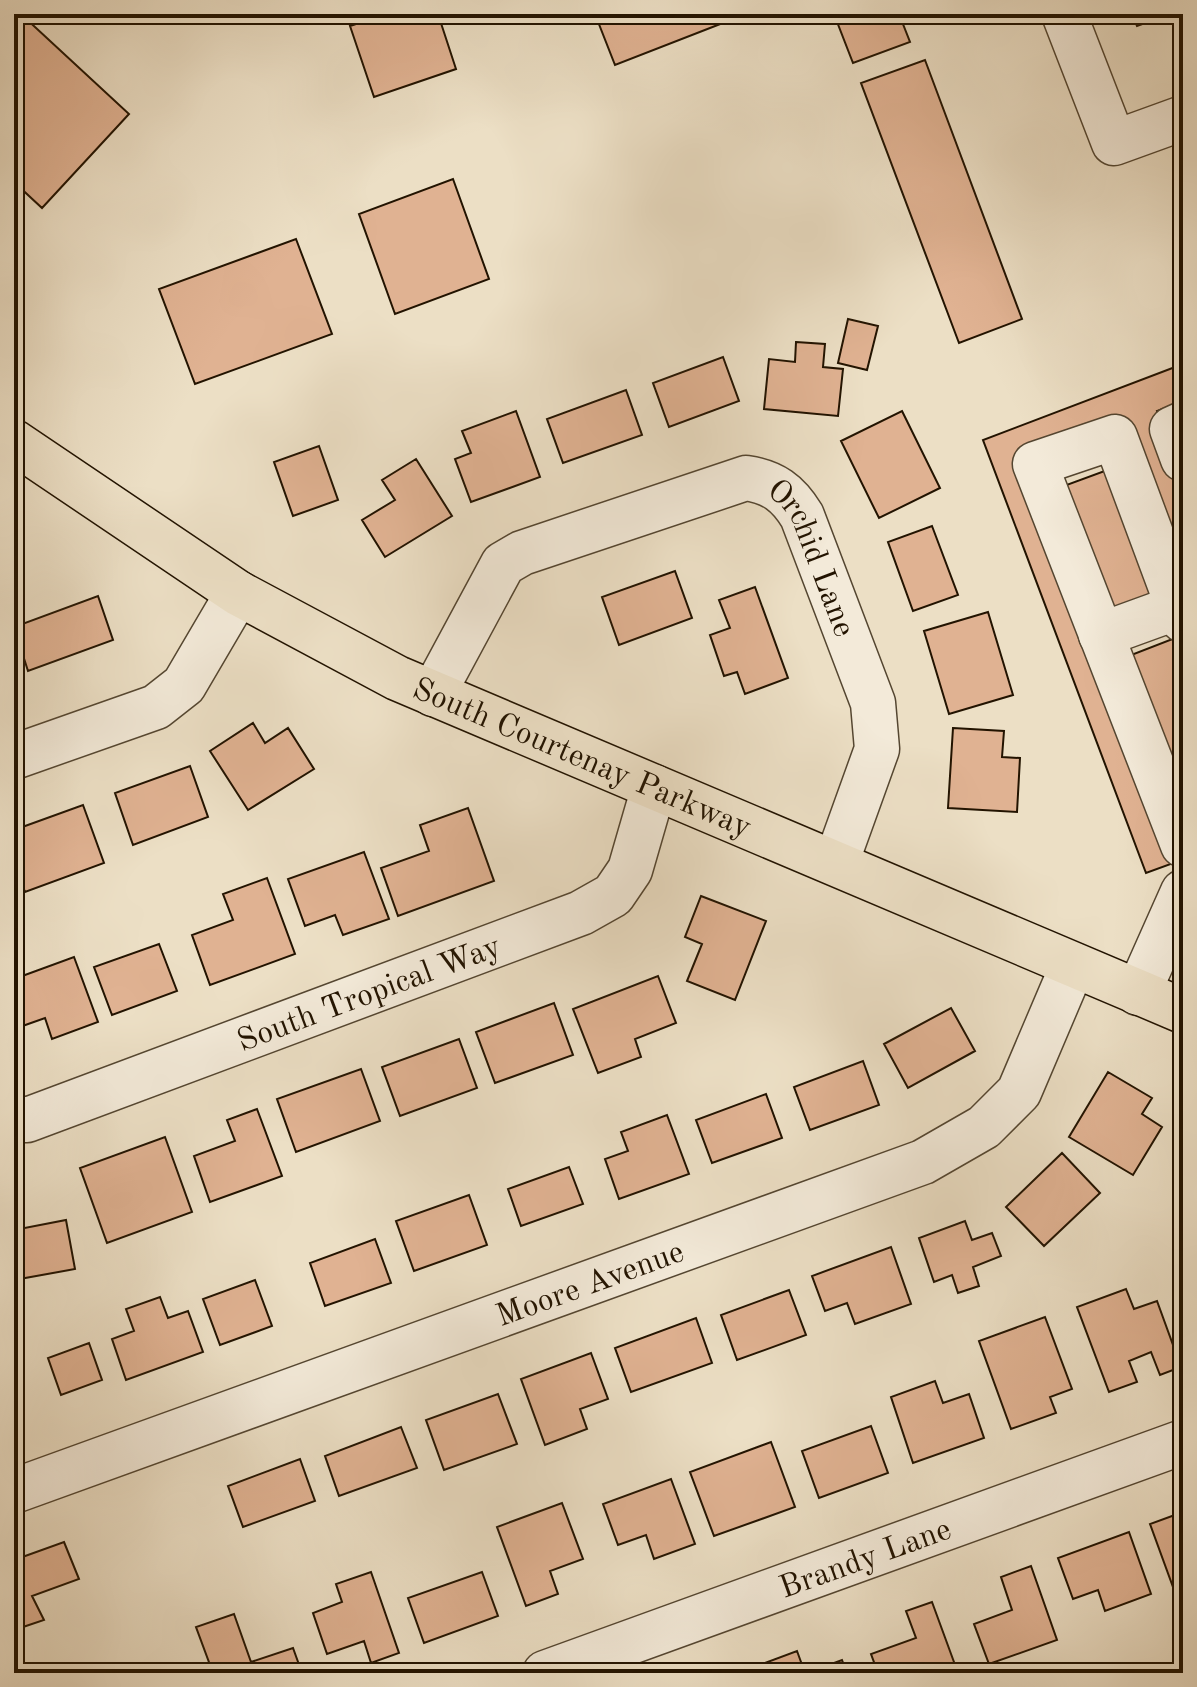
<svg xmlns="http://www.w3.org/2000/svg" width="1197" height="1687" viewBox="0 0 1197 1687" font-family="'Old Standard TT',serif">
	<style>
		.building { fill: #e0b292; stroke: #221300; stroke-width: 2 }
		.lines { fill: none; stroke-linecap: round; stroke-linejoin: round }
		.minor-casing { stroke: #544631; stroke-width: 47 }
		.major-casing { stroke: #221300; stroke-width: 47 }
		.minor { stroke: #f3ead9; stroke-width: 44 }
		.major { stroke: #ecdfc5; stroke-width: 44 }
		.labels { text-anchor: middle; stroke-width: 7; stroke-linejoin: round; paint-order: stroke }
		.street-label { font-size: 32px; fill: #221300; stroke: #f3ead9 }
	</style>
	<rect width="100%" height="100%" fill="#ecdfc5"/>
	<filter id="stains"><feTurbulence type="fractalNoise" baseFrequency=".0025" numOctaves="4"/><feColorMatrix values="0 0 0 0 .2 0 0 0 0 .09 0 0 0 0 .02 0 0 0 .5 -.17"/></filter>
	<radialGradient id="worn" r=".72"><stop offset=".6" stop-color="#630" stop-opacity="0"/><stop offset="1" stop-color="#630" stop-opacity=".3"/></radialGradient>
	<!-- building -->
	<path class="building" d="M386 14H438L456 69 374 97 350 26Z
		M595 14H746L615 65Z
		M834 14H899L910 42 853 63Z
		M1132 14H1170L1137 26Z
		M22 15 129 114 42 208 14 182V23Z
		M925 60 1022 319 959 343 861 83Z
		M453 179 489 279 395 314 359 214Z
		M296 239 332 334 195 384 159 289Z
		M848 319 878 326 867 370 838 363Z
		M796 342 825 344 823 367 843 369 838 416 764 409 769 359 795 362Z
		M723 357 739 401 669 427 653 383Z
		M1183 364V401L1157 411 1183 480V573L1127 423 1028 461 1179 861 1146 873 983 440Z
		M626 390 642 435 563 463 547 419Z
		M516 411 540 477 471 502 455 459 471 453 462 431Z
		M902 411 940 488 879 518 841 441Z
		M319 446 338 500 293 516 274 462Z
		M416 459 452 516 385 557 362 520 395 500 382 480Z
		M1110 469 1161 602 1112 621 1061 487Z
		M932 526 958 595 913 611 888 542Z
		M675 571 692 618 619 645 602 597Z
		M755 587 788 678 745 694 737 672 724 676 710 635 730 628 719 600Z
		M98 596 113 640 28 671 14 627Z
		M988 612 1013 695 949 714 924 631Z
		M1175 638 1183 659V788L1126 657Z
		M253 723 265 743 288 728 314 769 248 810 210 751Z
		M953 728 1004 731 1002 757 1020 758 1017 812 948 808Z
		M190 766 208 817 133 845 115 793Z
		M83 805 104 863 25 892 14 862V830Z
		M468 808 494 881 398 916 381 868 429 851 420 825Z
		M364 852 389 919 343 935 335 915 305 926 288 879Z
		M267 878 295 954 210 985 192 935 233 920 223 894Z
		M701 896 766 921 735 1000 687 981 702 944 685 937Z
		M159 944 177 991 112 1015 94 967Z
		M74 957 98 1022 52 1039 45 1018 14 1029V979Z
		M658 976 676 1023 635 1039 641 1057 598 1073 573 1009Z
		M554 1003 573 1055 495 1083 476 1032Z
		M951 1008 975 1051 908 1088 884 1044Z
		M459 1039 477 1088 400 1116 382 1067Z
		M863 1061 879 1105 810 1130 794 1087Z
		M361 1069 380 1121 296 1152 277 1099Z
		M1108 1072 1152 1098 1142 1114 1162 1127 1133 1175 1069 1137Z
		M766 1094 782 1138 712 1163 696 1120Z
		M257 1109 282 1176 210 1202 194 1156 235 1141 227 1120Z
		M667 1115 689 1174 619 1199 605 1159 628 1151 621 1132Z
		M165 1137 192 1212 107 1243 80 1168Z
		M1062 1153 1100 1193 1044 1246 1006 1207Z
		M569 1167 583 1204 521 1226 508 1189Z
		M469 1195 487 1245 414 1271 396 1221Z
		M66 1220 75 1269 14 1280V1230Z
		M965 1221 972 1240 992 1233 1001 1256 973 1267 979 1286 958 1293 952 1275 934 1282 919 1238Z
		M375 1239 391 1283 325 1306 310 1263Z
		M891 1247 911 1304 855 1324 847 1303 825 1311 812 1276Z
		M255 1280 272 1326 220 1345 203 1299Z
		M1126 1289 1134 1309 1157 1301 1181 1367 1160 1375 1151 1352 1129 1361 1137 1382 1109 1392 1077 1307Z
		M789 1290 806 1335 737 1360 721 1315Z
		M160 1297 168 1318 188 1311 203 1352 126 1380 112 1339 134 1331 126 1309Z
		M1045 1317 1072 1389 1050 1397 1056 1413 1011 1429 979 1341Z
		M696 1318 712 1363 631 1392 615 1348Z
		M89 1343 102 1380 61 1395 48 1358Z
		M591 1353 608 1399 580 1409 587 1429 545 1445 521 1379Z
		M935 1381 943 1403 969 1394 984 1438 913 1463 891 1397Z
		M498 1394 517 1444 444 1470 426 1420Z
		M871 1426 888 1473 819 1498 802 1451Z
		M401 1427 417 1468 339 1496 325 1456Z
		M771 1442 795 1507 714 1536 690 1472Z
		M300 1459 315 1501 243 1527 228 1486Z
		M671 1479 695 1544 654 1559 646 1535 618 1545 603 1504Z
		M562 1503 583 1559 550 1571 558 1594 526 1606 497 1527Z
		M1183 1512V1584L1173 1587 1150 1524Z
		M1129 1532 1151 1594 1105 1611 1098 1590 1073 1599 1058 1558Z
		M64 1542 79 1579 32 1596 44 1620 14 1630V1560Z
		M1031 1566 1057 1640 989 1664 974 1624 1012 1610 1001 1577Z
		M371 1572 399 1653 371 1663 364 1641 327 1654 313 1613 342 1602 336 1584Z
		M482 1572 498 1616 424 1643 408 1598Z
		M932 1602 958 1673H878L871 1654 916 1638 906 1611Z
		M234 1614 251 1662 293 1648 302 1673H213L196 1627Z
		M797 1651 805 1673H765L762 1664Z
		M842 1660 847 1673H807Z"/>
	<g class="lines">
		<!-- minor casing -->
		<g class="minor-casing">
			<g id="minor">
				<path d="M1064 14 1114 143 1183 118"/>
				<path d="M1183 424 1172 429 1183 459"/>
				<path d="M1183 620 1115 437 1035 464 1183 845"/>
				<path d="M1101 635 1178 607"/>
				<path id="s1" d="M433 694 503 564 522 553 746 478C773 482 788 493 802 516L873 703 877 749 836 863"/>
				<path d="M14 757 156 707 184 685 238 593"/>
				<path d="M1138 993 1183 892"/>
				<path id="s2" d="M14 1117 27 1120 581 913 613 895 630 870 654 787"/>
				<path id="s3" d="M14 1491 923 1162 984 1127 1019 1092 1073 965"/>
				<path id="s4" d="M545 1673 1183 1442"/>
			</g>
		</g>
		<!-- major casing -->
		<g class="major-casing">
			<g id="major">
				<path id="s5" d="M14 442 238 593 397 678 1183 1011"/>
			</g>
		</g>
		<!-- minor -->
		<use href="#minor" class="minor"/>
		<!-- major -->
		<use href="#major" class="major"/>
	</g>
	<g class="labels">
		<!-- street labels -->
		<g class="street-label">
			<text dy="11" stroke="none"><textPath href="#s1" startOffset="518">Orchid Lane</textPath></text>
			<text dy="11" stroke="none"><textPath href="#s5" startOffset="652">South Courtenay Parkway</textPath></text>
			<text dy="11" stroke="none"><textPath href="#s2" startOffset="378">South Tropical Way</textPath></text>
			<text dy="11" stroke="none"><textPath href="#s3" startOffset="612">Moore Avenue</textPath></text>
			<text dy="11" stroke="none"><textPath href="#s4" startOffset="340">Brandy Lane</textPath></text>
		</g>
	</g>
	<!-- margin -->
	<rect width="1197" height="1687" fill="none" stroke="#ecdfc5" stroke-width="48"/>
	<rect x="16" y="16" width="1165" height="1655" fill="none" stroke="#221300" stroke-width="4"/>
	<rect x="24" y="24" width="1149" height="1639" fill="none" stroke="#221300" stroke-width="2"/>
	<rect width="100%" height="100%" filter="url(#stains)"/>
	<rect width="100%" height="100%" fill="url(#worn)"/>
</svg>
